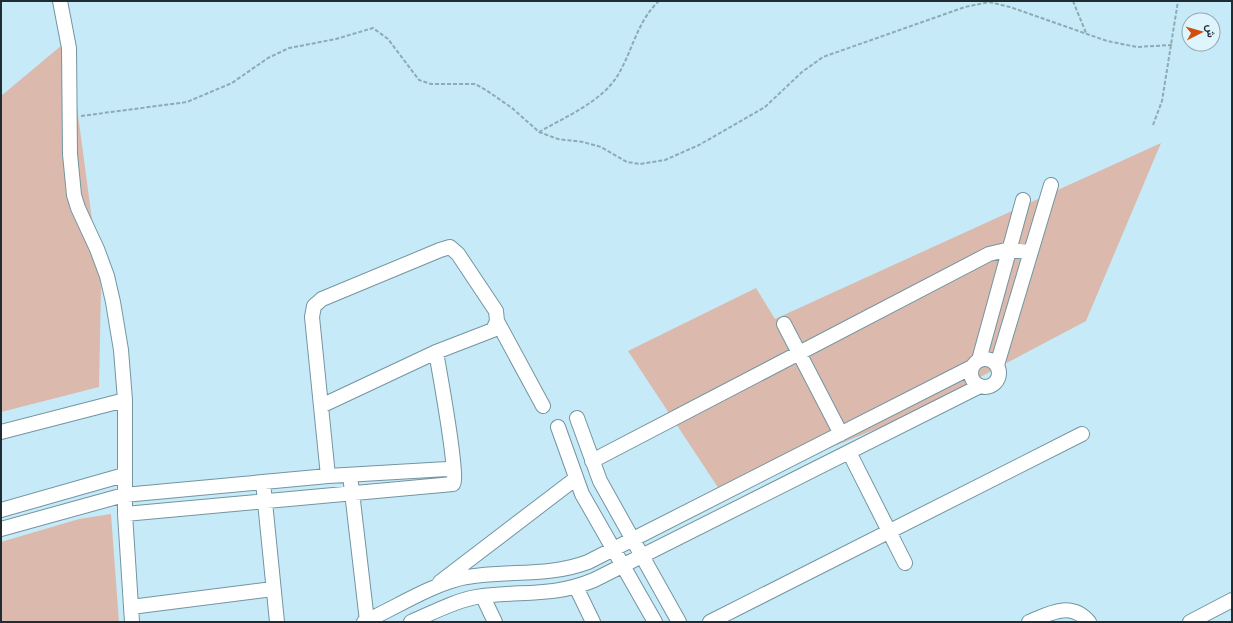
<svg xmlns="http://www.w3.org/2000/svg" width="1233" height="623" viewBox="0 0 1233 623" font-family="Roboto,Vazirmatn,sans-serif">
	<style>
		.green { fill: #dbb9ac }
		.lines { fill: none; stroke-linecap: round; stroke-linejoin: round }
		.minor-casing { stroke: #7395a1; stroke-width: 16 }
		.path { stroke: #8daab5; stroke-width: 2; stroke-dasharray: 4 2; stroke-linecap: butt }
		.minor { stroke: #fff; stroke-width: 14 }
	</style>
	<rect width="100%" height="100%" fill="#c6eaf8"/>
	<!-- green -->
	<path class="green" d="M68 40 101 287 99 387 1 412V96Z
		M1161 143 1086 321 901 419 721 492 628 351 756 288 775 319Z
		M111 514 119 622H1V542L79 519Z"/>
	<g class="lines">
		<!-- minor casing -->
		<g class="minor-casing">
			<path id="minor" d="M60 1 69 48 70 154 74 195 78 208 97 249 107 276 113 302 121 350 125 400V514L132 622
				M497 321 543 406
				M784 324 841 434
				M971 373a14 14 0 1 1 28 0a14 14 0 1 1-28 0Z
				M979 360 1023 200
				M997 365 1051 185
				M321 406 436 352 493 330 497 321 496 311 458 254 450 247 440 250 322 299 314 306 312 317 328 476
				M577 418 600 481 679 622
				M558 427 582 494 655 622
				M1 432 125 400
				M849 452 905 563
				M592 461 989 254 1006 250 1031 252
				M350 475 367 621
				M263 482 277 622
				M1 510 124 475
				M125 514 453 484C459 478 439 369 436 352
				M1 529 124 495 328 476 447 469 453 466
				M440 582 575 479
				M576 587 593 622
				M483 597 495 622
				M131 607 273 589
				M364 622C397 607 431 584 467 577 508 570 549 577 588 562L972 367
				M411 622C432 613 454 601 476 597 519 590 551 598 594 580L980 386
				M710 622 1082 434
				M1029 622C1050 613 1071 601 1089 622
				M1190 622 1232 600"/>
		</g>
		<!-- path -->
		<path class="path" d="M1073 1 1086 33
			M81 116 187 102 232 83 268 58 289 48 336 39 373 28 388 39 419 80 431 84H475L486 90 512 108 539 132 558 139 583 142 601 147 627 162 640 164 665 160 699 145 765 107 802 72 823 57 965 7 989 2 1010 7 1107 41 1137 47 1172 45
			M1153 125 1162 101 1178 1
			M539 132C565 117 599 103 616 78 632 54 636 22 659 1"/>
		<!-- minor -->
		<use href="#minor" class="minor"/>
	</g>
	<!-- border -->
	<rect width="1233" height="623" fill="none" stroke="#1f2d32" stroke-width="4"/>
	<!-- north arrow -->
	<g transform="translate(1201 32) rotate(84)"><circle r="19" fill="#dff5fd" stroke="#92a5ac"/>
	<path d="M0-3L7 15L0 10L-7 15Z" fill="#d34e0a"/>
	<text y="-6" font-size="11" font-weight="bold" text-anchor="middle" fill="#1f2d32">ش</text>
	</g>
</svg>
